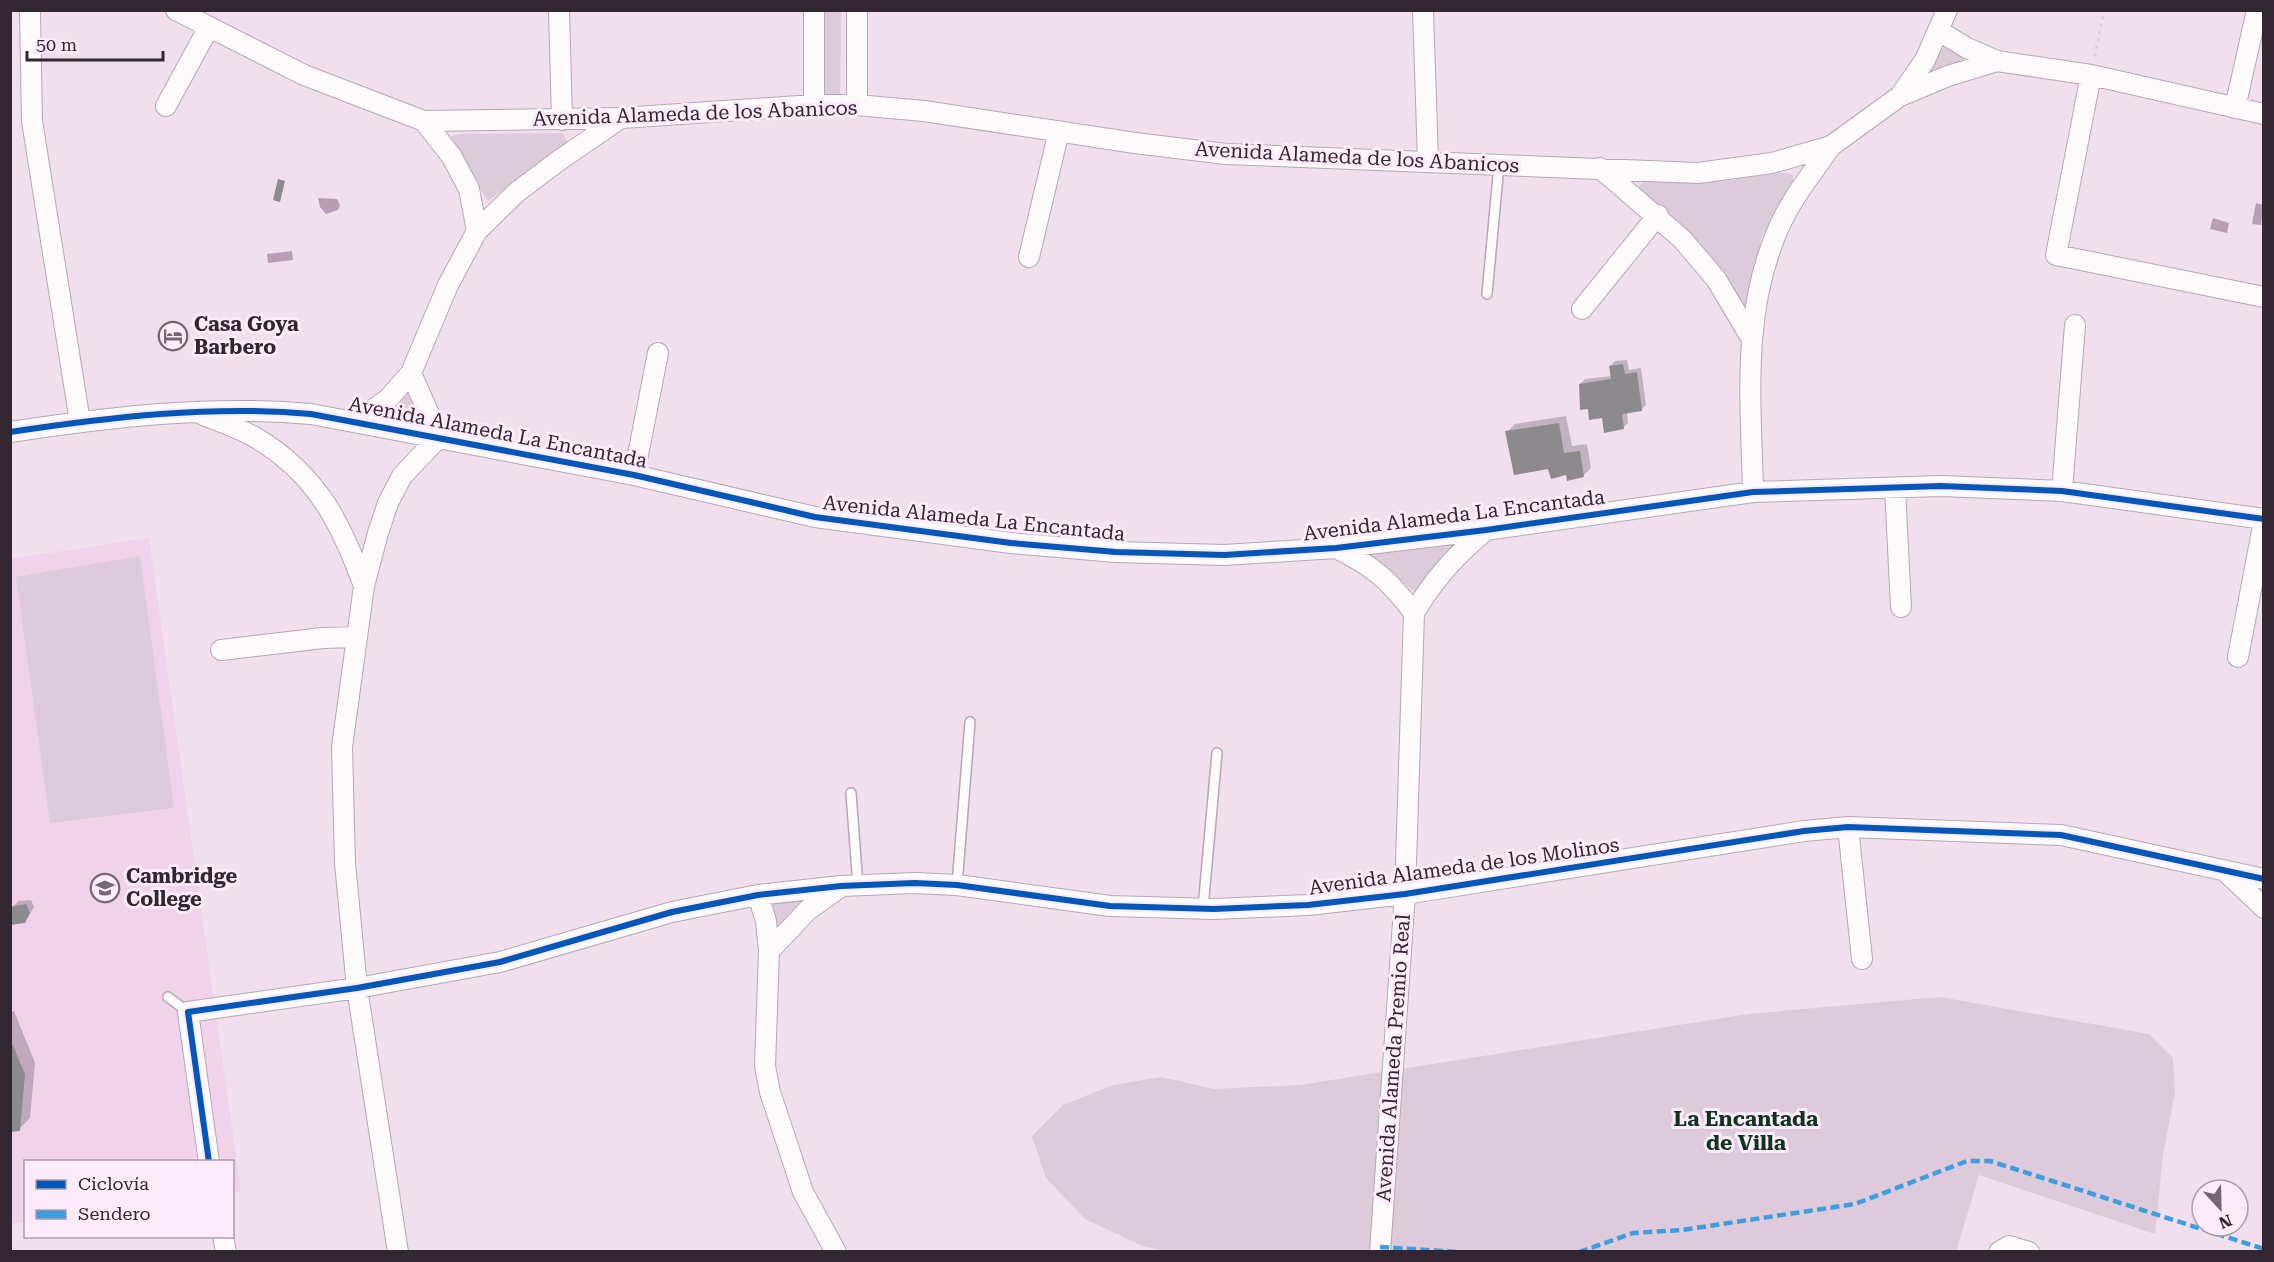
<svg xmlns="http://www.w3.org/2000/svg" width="2274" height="1262" viewBox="0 0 2274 1262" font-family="'Roboto Serif',serif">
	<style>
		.built { fill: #f0d3eb }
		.green { fill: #ddcada }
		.water { fill: #b89db4 }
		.shadow { fill: #0003 }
		.building { fill: #8c8a8d }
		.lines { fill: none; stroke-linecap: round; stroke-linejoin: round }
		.lane-casing { stroke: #b5a7b3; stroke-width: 12 }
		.street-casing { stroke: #b5a7b3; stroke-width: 22 }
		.path { stroke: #d8d3d7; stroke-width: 3; stroke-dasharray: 3 4.5; stroke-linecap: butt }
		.lane { stroke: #fdfafc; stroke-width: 9 }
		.street { stroke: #fdfafc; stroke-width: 20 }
		.quiet { stroke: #3e9ce1; stroke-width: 4.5; stroke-dasharray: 9 4.5; stroke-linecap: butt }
		.cycleway-casing { stroke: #fdeafa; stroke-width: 10 }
		.cycleway { stroke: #0057b8; stroke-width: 6 }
		.labels { text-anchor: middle; stroke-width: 6; stroke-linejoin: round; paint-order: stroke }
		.street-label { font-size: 20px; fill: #322630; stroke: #fdeafa }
		.poi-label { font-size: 20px; font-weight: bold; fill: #322630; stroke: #fdeafa; text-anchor: start }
		.neighbourhood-label { font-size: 21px; font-weight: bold; fill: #0e341e; stroke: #fdeafa }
	</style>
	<rect width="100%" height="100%" fill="#f1dfee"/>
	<!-- built -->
	<path class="built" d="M149 538 241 1192 233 1193 232 1162H26L25 1222 11 1224 10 559Z"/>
	<!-- green -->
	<path class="green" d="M824 11H841L840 95H823Z
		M1945 47 1971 59 1925 76 1938 49Z
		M563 133 567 142 488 201 451 142V136L461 134Z
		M1782 173 1793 175V186L1782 201 1761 238 1750 307 1745 314 1728 282 1680 223 1640 192 1639 185 1644 181 1716 182Z
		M411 391 424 426 384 419 408 392Z
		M1453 546 1416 593 1367 552Z
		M140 556 174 808 50 823 16 577Z
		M808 900 775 929 769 902Z
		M1940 997 2149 1034 2173 1058 2175 1092 2163 1155 2155 1234 1979 1175 1956 1252 1165 1251 1140 1245 1085 1219 1046 1178 1032 1136 1063 1105 1113 1085 1161 1077 1214 1089 1300 1085 1748 1014Z"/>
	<!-- water -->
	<path class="water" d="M318 198 337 199 340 205 338 210 326 214 320 207Z
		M2256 203 2263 205 2261 225 2252 224Z
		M2213 218 2229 223 2227 233 2210 229Z
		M292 251 293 260 268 263 267 254Z"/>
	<!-- shadow -->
	<path class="shadow" d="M1627 360 1629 370 1641 368 1646 405 1641 410 1627 412 1628 423 1623 428 1589 407 1580 384 1585 379 1612 376 1610 366 1615 361Z
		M1566 416 1572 446 1587 444 1591 468 1583 476 1550 468 1507 432 1515 424Z
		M31 900 34 907 25 922 10 909 19 901Z
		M14 1011 35 1063 30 1118 19 1129 10 1131V1012Z"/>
	<!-- building -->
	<path class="building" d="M278 179 285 181 280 202 273 200Z
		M1623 364 1625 374 1637 372 1642 411 1622 414 1624 429 1604 433 1602 418 1589 420 1588 409 1580 410 1579 384 1611 379 1609 366Z
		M1559 423 1564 453 1580 451 1584 477 1567 481 1566 475 1551 479 1548 469 1514 475 1505 431Z
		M26 904 30 913 25 923 10 925V907Z
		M10 1039 25 1074 20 1131 10 1132Z"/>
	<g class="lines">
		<!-- lane casing -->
		<g class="lane-casing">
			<path id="lane" d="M1487 294 1499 165
				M851 793 858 886
				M957 885 970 722
				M1203 908 1217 753
				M168 997 188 1012"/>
		</g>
		<!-- street casing -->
		<g class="street-casing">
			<path id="street" d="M176 10 304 75 424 121 621 118 814 105H857L924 111 1135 143 1226 154 1698 173 1772 163 1831 146 1900 96 1948 76 1997 61 2091 75 2264 114
				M559 10 562 120
				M814 10V105
				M857 10V105
				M1423 10 1428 161
				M30 11 32 121 80 422
				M1939 31 1967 48 1997 61
				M2091 75 2056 255 2264 297
				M1900 96 1925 60 1947 10
				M166 106 209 27
				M2235 108 2257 10
				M424 121 452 157 469 189 477 231
				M1600 168 1682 239 1716 279 1750 336
				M1029 257 1059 131
				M1582 309 1658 215
				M203 415C221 422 241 429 258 439 317 475 341 523 364 586
				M357 421 388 399 411 373 448 285 477 231 517 192 561 159 621 118
				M10 432C110 417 211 405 311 414L634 475 815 517 1011 543 1116 552 1224 555 1336 548 1486 530 1753 492 1941 486 2062 491 2264 519
				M634 475 658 353
				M1895 488 1901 607
				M2062 491 2075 325
				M1753 492C1751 402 1741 312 1779 227 1792 198 1813 172 1831 146
				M1336 548C1373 566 1389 580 1414 613
				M221 650 323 638 357 637
				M2238 657 2264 521
				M1848 827 1862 959
				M2226 872 2264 908
				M758 895 766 921 769 951 765 1066 770 1092 803 1192 836 1252
				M769 951 808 910 839 888
				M209 1162 188 1012 357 988 500 962 672 912 758 895 841 886 915 883 957 885 1110 906 1214 909 1308 905 1405 894 1804 831 1848 827 2061 835 2264 879
				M223 1236 226 1252
				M398 1252 357 988 345 863 342 747 364 586 378 533 388 503 402 476 439 437 411 373
				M1380 1252 1405 894 1414 613C1434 579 1456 555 1486 530
				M1999 1252 2009 1246 2029 1252"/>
		</g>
		<!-- path -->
		<path class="path" d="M2095 56 2104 10"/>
		<!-- lane -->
		<use href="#lane" class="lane"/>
		<!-- street -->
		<use href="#street" class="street"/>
		<!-- quiet -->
		<path class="quiet" d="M1380 1247 1458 1252
			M1579 1252 1633 1233 1682 1230 1855 1204 1967 1161H1990L2264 1249"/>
		<!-- cycleway casing -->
		<g class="cycleway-casing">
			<path id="cycleway" d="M10 432C110 417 211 405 311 414L634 475 815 517 1011 543 1116 552 1224 555 1336 548 1486 530 1753 492 1941 486 2062 491 2264 519
				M209 1162 188 1012 357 988 500 962 672 912 758 895 841 886 915 883 957 885 1110 906 1214 909 1308 905 1405 894 1804 831 1848 827 2061 835 2264 879"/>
		</g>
		<!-- cycleway -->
		<use href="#cycleway" class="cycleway"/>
	</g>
	<!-- icons -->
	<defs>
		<g id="hotel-ring" transform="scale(1.5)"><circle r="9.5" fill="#fdeafa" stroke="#756772" stroke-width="1.5"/><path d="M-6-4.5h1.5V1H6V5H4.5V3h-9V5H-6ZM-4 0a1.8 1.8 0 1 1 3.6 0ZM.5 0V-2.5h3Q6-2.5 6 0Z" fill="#756772"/></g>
		<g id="school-ring" transform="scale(1.5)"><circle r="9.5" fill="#fdeafa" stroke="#756772" stroke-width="1.5"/><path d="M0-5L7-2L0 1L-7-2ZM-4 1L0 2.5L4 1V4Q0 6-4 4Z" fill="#756772"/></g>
	</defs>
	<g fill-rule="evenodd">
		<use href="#hotel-ring" x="173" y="336"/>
		<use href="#school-ring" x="105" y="888"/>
	</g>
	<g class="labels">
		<!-- street labels -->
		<g class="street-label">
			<text transform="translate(695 113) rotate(-2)" y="7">Avenida Alameda de los Abanicos</text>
			<text transform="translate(1357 157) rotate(3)" y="7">Avenida Alameda de los Abanicos</text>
			<text transform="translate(498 432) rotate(11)" y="7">Avenida Alameda La Encantada</text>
			<text transform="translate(1454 515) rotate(-7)" y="7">Avenida Alameda La Encantada</text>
			<text transform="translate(974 518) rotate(6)" y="7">Avenida Alameda La Encantada</text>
			<text transform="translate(1464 866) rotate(-8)" y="7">Avenida Alameda de los Molinos</text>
			<text transform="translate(1393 1058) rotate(-86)" y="7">Avenida Alameda Premio Real</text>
		</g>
		<!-- poi labels -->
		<g class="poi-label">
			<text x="194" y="331">Casa Goya<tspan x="194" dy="23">Barbero</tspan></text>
			<text x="126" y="883">Cambridge<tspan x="126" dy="23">College</tspan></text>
		</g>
		<!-- neighbourhood labels -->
		<g class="neighbourhood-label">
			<text x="1746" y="1126">La Encantada<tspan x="1746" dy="24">de Villa</tspan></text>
		</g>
	</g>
	<!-- border -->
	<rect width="2274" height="1262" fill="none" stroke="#322630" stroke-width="24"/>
	<!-- legend -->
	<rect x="24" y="1160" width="210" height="78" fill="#fdeafa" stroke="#ac9ca9" stroke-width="1.5"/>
	<rect x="36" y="1180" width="30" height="9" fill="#0057b8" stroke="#ac9ca9" stroke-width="1.5"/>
	<text x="78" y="1190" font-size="18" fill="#322630">Ciclovía</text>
	<rect x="36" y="1210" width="30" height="9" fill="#3e9ce1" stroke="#ac9ca9" stroke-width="1.5"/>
	<text x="78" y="1220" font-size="18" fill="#322630">Sendero</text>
	<!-- north arrow -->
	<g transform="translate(2220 1208) rotate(158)"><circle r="28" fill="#fdeafa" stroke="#ac9ca9" stroke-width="1.5"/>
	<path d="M0-4.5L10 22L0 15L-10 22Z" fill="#756772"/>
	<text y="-9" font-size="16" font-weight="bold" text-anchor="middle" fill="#322630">N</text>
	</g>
	<!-- scale -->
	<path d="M27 51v9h136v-9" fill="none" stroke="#322630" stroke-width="3"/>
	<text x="36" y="51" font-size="18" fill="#322630" stroke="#fdeafa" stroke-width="4.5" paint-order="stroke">50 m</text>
</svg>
